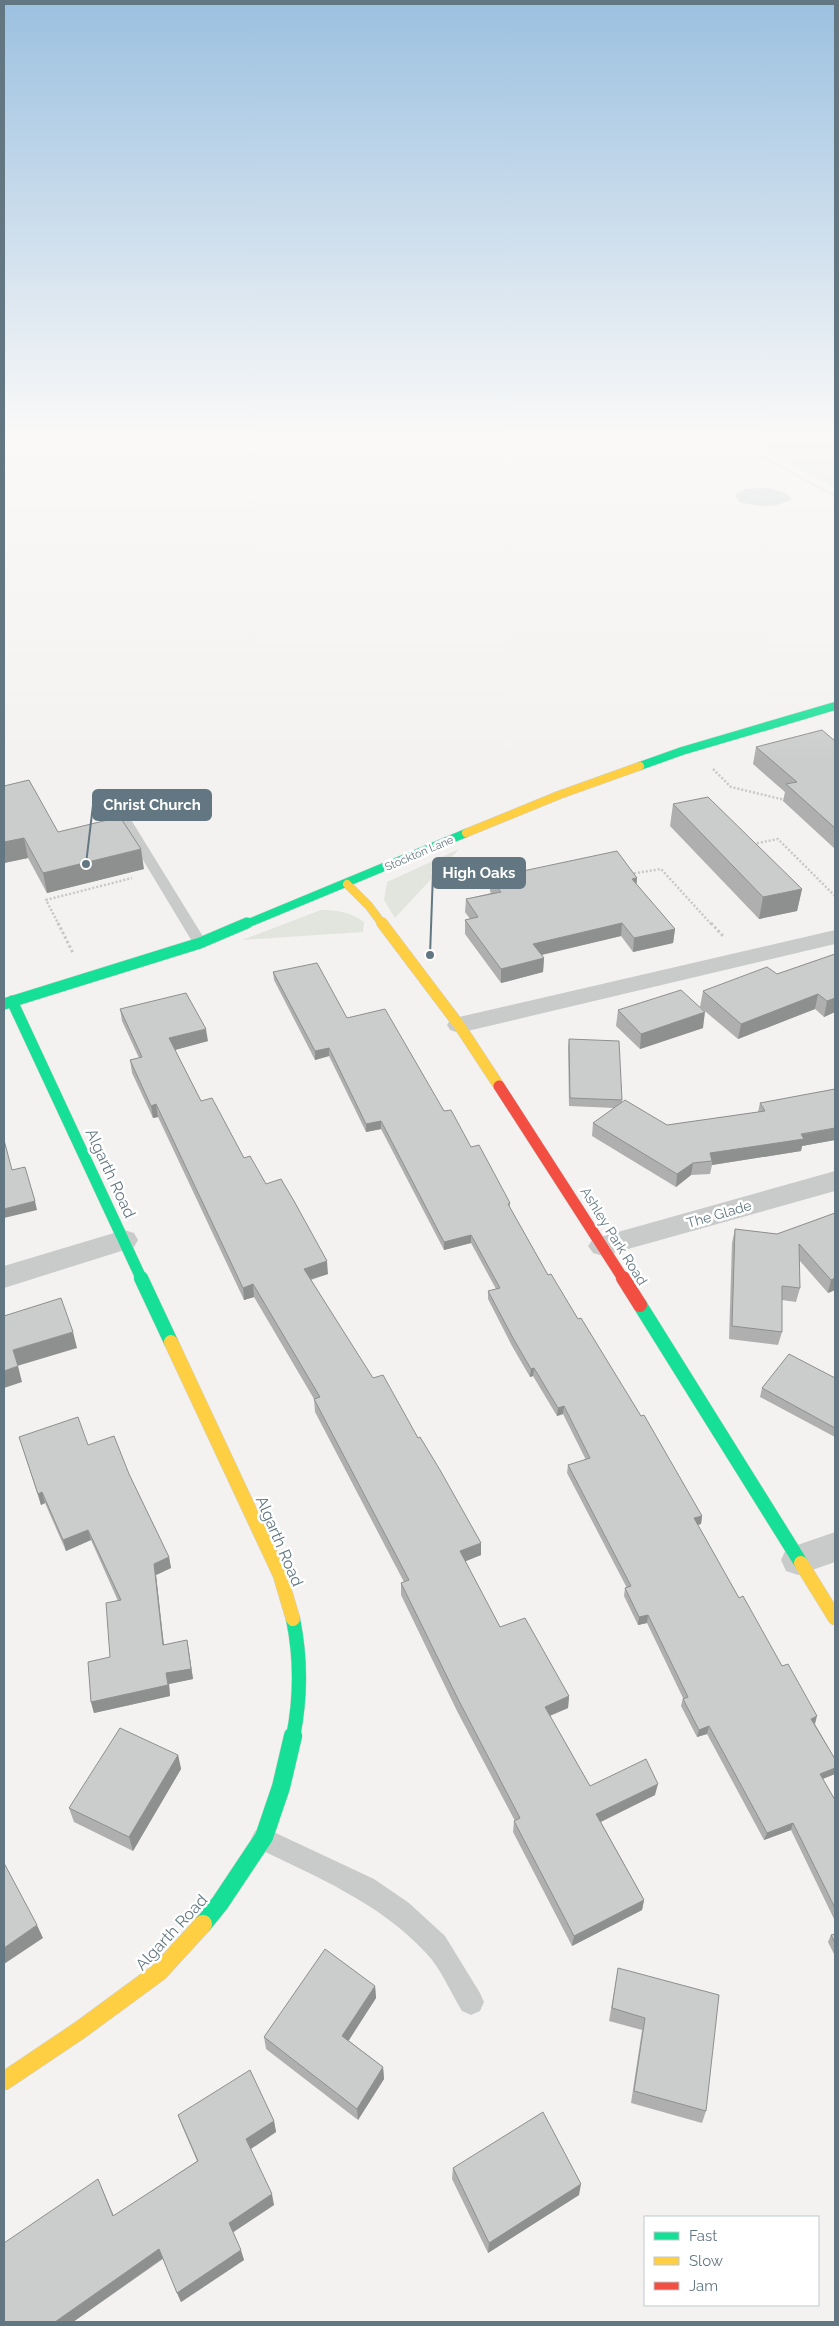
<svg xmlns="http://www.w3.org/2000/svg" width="839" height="2326" viewBox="0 0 839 2326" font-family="Raleway,sans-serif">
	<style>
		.green { fill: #e2e5de }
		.water { fill: #c8d2d3 }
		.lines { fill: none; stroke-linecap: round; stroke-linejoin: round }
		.fast-far3-casing { stroke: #cfd0d0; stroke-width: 9 }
		.fast-far2-casing { stroke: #cfd0d0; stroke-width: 12 }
		.fast-far1-casing { stroke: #cfd0d0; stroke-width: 15 }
		.fast-casing { stroke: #cfd0d0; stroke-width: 19 }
		.slow-far3-casing { stroke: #cfd0d0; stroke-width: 9 }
		.slow-far2-casing { stroke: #cfd0d0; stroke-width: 12 }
		.slow-far1-casing { stroke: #cfd0d0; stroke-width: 15 }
		.slow-casing { stroke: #cfd0d0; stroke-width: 19 }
		.jam-far1-casing { stroke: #cfd0d0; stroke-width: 12 }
		.jam-casing { stroke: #cfd0d0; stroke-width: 15 }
		.path-far2 { stroke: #c8c8c8; stroke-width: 2; stroke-dasharray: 1 1; stroke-linecap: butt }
		.path-far1 { stroke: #c8c8c8; stroke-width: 2.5; stroke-dasharray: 2 2; stroke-linecap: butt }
		.path { stroke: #c8c8c8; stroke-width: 3; stroke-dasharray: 2.5 2.5; stroke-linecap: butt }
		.lane { fill: #c9cbcb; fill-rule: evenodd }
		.street { fill: #c9cbcb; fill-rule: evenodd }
		.fast-far3 { stroke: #16e098; stroke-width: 8 }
		.fast-far2 { stroke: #16e098; stroke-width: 11 }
		.fast-far1 { stroke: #16e098; stroke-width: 14 }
		.fast { stroke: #16e098; stroke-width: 18 }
		.slow-far3 { stroke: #ffcf43; stroke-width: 8 }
		.slow-far2 { stroke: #ffcf43; stroke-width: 11 }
		.slow-far1 { stroke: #ffcf43; stroke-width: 14 }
		.slow { stroke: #ffcf43; stroke-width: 18 }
		.jam-far1 { stroke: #f24e42; stroke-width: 11 }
		.jam { stroke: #f24e42; stroke-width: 14 }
		.wall { fill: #afafaf }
		.shaded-wall { fill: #8e8f8f }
		.building { fill: #cbcccc; stroke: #8e8f8f }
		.labels { text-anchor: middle; stroke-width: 5; stroke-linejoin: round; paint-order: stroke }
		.far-street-label { font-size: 11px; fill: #627781; stroke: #fff }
		.street-label { font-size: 14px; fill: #627781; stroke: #fff }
		.near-street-label { font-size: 16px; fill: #627781; stroke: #fff }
		.leader { fill: none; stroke: #627781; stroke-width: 2 }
		.callout-dot { fill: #627781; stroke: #fff; stroke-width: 2 }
		.callout { fill: #627781; stroke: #627781; stroke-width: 2 }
		.callout-label { font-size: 15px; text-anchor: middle; font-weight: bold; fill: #fff }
	</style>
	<rect width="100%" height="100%" fill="#f3f2f0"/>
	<!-- green -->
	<path class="green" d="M740 435H835V489Z
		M459 849 395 918 384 900 387 882Z
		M321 910C337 910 351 912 364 922L363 932 242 940Z"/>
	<!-- water -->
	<path class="water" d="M765 488 784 492 792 499C774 509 758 507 740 502L735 495 746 489Z"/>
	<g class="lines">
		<!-- fast-far3 casing -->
		<g class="fast-far3-casing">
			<path id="fast-far3" d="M640 766 682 751 835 706
				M244 925 466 833"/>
		</g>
		<!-- fast-far2 casing -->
		<g class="fast-far2-casing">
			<path id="fast-far2" d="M12 1001 142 1280
				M4 1004 200 943 247 923"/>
		</g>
		<!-- fast-far1 casing -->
		<g class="fast-far1-casing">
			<path id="fast-far1" d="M141 1278 171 1342
				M640 1305 801 1563
				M293 1619C301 1658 301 1697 293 1737"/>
		</g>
		<!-- fast casing -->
		<g class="fast-casing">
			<path id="fast" d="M203 1924 220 1903 264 1837 281 1787 293 1736"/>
		</g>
		<!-- slow-far3 casing -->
		<g class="slow-far3-casing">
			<path id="slow-far3" d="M466 833 559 795 640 766
				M347 884 369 906 383 925"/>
		</g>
		<!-- slow-far2 casing -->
		<g class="slow-far2-casing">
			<path id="slow-far2" d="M382 923 459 1025 499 1086"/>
		</g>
		<!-- slow-far1 casing -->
		<g class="slow-far1-casing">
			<path id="slow-far1" d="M171 1342 280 1575 293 1619
				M801 1563 835 1618"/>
		</g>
		<!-- slow casing -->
		<g class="slow-casing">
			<path id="slow" d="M4 2081 80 2030 159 1972 203 1924"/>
		</g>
		<!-- jam-far1 casing -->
		<g class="jam-far1-casing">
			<path id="jam-far1" d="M499 1086 624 1280"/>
		</g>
		<!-- jam casing -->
		<g class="jam-casing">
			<path id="jam" d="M623 1278 640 1305"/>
		</g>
		<!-- path-far2 -->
		<path class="path-far2" d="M723 435 835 496"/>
		<!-- path-far1 -->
		<path class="path-far1" d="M713 769 731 787 785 800
			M753 844 778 839 835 896
			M630 874 661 869 712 925
			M59 925 46 900 132 878"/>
		<!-- path -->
		<path class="path" d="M58 923 73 953
			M711 923 723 936"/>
		<!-- lane -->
		<path class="lane" d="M111 793 117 797 207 943 205 946 200 947 193 943 105 797Z
			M263 1827 374 1879 409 1903 445 1936 480 1993 484 2002 480 2011 471 2015 462 2011C451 1993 440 1967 426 1953 379 1902 316 1877 255 1847L251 1839 255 1831Z"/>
		<!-- street -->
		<path class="street" d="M835 930V944L459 1033 450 1030 447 1025 450 1020 459 1017Z
			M835 1171V1191L603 1256 593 1253 588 1246 593 1239Z
			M124 1230 134 1233 138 1240 134 1247 4 1288V1266Z
			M835 1532V1562L798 1575 786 1571 781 1560 786 1549Z"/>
		<!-- fast-far3 -->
		<use href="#fast-far3" class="fast-far3"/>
		<!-- fast-far2 -->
		<use href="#fast-far2" class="fast-far2"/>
		<!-- fast-far1 -->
		<use href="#fast-far1" class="fast-far1"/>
		<!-- fast -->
		<use href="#fast" class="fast"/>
		<!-- slow-far3 -->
		<use href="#slow-far3" class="slow-far3"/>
		<!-- slow-far2 -->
		<use href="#slow-far2" class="slow-far2"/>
		<!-- slow-far1 -->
		<use href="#slow-far1" class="slow-far1"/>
		<!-- slow -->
		<use href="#slow" class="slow"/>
		<!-- jam-far1 -->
		<use href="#jam-far1" class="jam-far1"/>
		<!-- jam -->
		<use href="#jam" class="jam"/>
	</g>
	<!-- wall -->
	<path class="wall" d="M835 741V849L783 801 785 792 753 764 756 747Z
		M4 786 58 832 144 869 47 893 28 858 4 863Z
		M673 804 802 889 797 911 759 919 670 826Z
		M490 878H637L636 884 675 929 673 943 633 952 621 936 542 955 544 958 543 972 501 983 465 934V920L470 919 465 912 466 899 491 893 490 891Z
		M835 954V1012L824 1017 815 1009 738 1039 700 1007 703 991 777 974Z
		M273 972 347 1018 444 1111 471 1147 510 1203V1208L548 1275 578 1319 702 1516 701 1524 698 1525 739 1598 782 1666 835 1759V1774L823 1779 835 1800V1921L791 1830 764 1840 707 1734 697 1737 681 1706 683 1698 647 1623 638 1625 624 1596 625 1588H627L567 1473 568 1465 586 1460 563 1414 557 1416 533 1376 530 1377 512 1346 488 1299V1291L496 1289 471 1243 444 1250 381 1129 366 1132 329 1056 315 1060 274 980Z
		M120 1009 208 1041 175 1050 201 1101 244 1158 266 1184 328 1274 311 1280 481 1555 465 1561 500 1627 569 1696 568 1708 550 1716 590 1786 655 1795 601 1822 644 1900 642 1910 572 1946 513 1832 514 1821H515L457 1711 401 1595V1583L404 1582 315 1412 314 1399 254 1297 244 1300 158 1117 153 1118 132 1073 130 1060 139 1058 122 1021Z
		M618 1010 703 1028 640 1049 616 1026Z
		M569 1039 622 1100V1103L667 1125 758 1112 760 1103 835 1089V1140L802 1146 801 1151 712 1165 710 1174 691 1175 676 1187 592 1136 593 1123 614 1108 569 1106 568 1047Z
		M835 1213V1290L828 1293 800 1261V1288L796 1302 782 1300V1332L778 1345 729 1339 732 1243 735 1229 777 1234Z
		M835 1378V1437L760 1397 762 1388Z
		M19 1437 88 1445 129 1474 169 1557 171 1568 156 1575 164 1645 187 1640 189 1651 193 1679 169 1684 170 1696 94 1713 91 1702 110 1657 118 1601 91 1540 66 1551 45 1503 41 1505Z
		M178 1755 181 1769 133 1851 74 1822 69 1808Z
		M835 1934V1956L828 1942 831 1935Z
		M618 1968 706 2111 702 2123 631 2103 642 2030 609 2021Z
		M375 1986 376 1998 348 2040 383 2067 384 2079 358 2120 266 2049 264 2037Z
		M178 2115 274 2121 276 2132 251 2149 274 2205 233 2232 244 2260 181 2302 163 2259 73 2322H4L98 2179 114 2216 197 2161 182 2126Z
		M453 2168 579 2195 488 2253 452 2179Z"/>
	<!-- shaded-wall -->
	<path class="shaded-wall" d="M24 838 28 858 4 863V842Z
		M141 849 144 869 47 893 43 873Z
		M637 878 636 891 632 879Z
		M802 889 797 911 759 919 763 897Z
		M622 923 621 936 532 957 533 944Z
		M675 929 673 943 633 952 634 938Z
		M544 958 543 972 501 983V969Z
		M818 994 815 1009 738 1039 741 1024Z
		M835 998V1012L824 1017 827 1001Z
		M705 1012 703 1028 640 1049 641 1034Z
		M206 1029 208 1041 171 1051 169 1038Z
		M329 1048V1056L315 1060V1051Z
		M156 1104 158 1117 153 1118 151 1106Z
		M381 1121V1129L366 1132V1124Z
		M835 1128V1140L802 1146 801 1151 712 1165V1161L710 1153Z
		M693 1163 691 1175 676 1187 677 1174Z
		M35 1201 37 1210 4 1218V1209Z
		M471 1235V1243L444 1250V1242Z
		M327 1261 328 1274 305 1281 304 1269Z
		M835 1278V1290L828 1293 831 1280Z
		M253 1284 254 1297 244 1300 243 1288Z
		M73 1332 77 1348 17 1366 13 1350Z
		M18 1366 22 1382 4 1388V1371Z
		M534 1368 533 1376 530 1377 531 1369Z
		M564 1406 563 1414 557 1416 558 1408Z
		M42 1492 45 1503 41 1505 38 1494Z
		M702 1516 701 1524 693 1526 694 1518Z
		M88 1530 91 1540 66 1551 63 1540Z
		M481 1543V1555L459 1564 460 1551Z
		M169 1557 171 1568 156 1575 165 1656 163 1645 154 1564Z
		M648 1615 647 1623 638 1625 639 1617Z
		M187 1640 193 1679 169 1684 170 1696 94 1713 91 1702 166 1673Z
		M569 1696 568 1708 544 1718 545 1707Z
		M817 1716 815 1724 811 1719Z
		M709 1726 707 1734 697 1737 699 1730Z
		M178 1755 181 1769 133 1851 129 1837Z
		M835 1768V1774L817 1781 820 1774Z
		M658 1784 655 1795 594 1825 596 1814Z
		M793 1823 791 1830 764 1840 767 1833Z
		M644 1900 642 1910 572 1946 574 1936Z
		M37 1925 43 1938 4 1964V1948Z
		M375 1986 376 1998 344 2048 342 2036Z
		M383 2067 384 2079 358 2120 357 2109Z
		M274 2121 276 2132 249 2150 246 2139Z
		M581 2184 579 2195 488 2253 489 2243Z
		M272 2194 274 2205 232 2233 229 2223Z
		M159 2249 163 2258 73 2322H55Z
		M241 2250 244 2260 181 2302 177 2293Z"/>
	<!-- building -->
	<path class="building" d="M822 730 835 741V828L786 784 797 782 756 747Z
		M29 780 58 832 120 817 141 849 43 873 24 838 4 842V786Z
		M708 797 802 889 763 897 673 804Z
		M617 851 637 878 632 879 675 929 634 938 622 923 533 944 544 958 501 969 465 920 478 917 466 899 501 892 490 878Z
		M835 954V998L827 1001 818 994 741 1024 703 991 767 967 777 974Z
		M317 963 347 1018 385 1009 444 1111 451 1110 471 1147 479 1145 510 1203 508 1204 548 1275 551 1274 578 1319 581 1318 641 1416 644 1415 702 1516 694 1518 739 1598 743 1596 782 1666 788 1664 817 1716 811 1719 835 1759V1768L820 1774 835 1800V1908L793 1823 767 1833 709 1726 699 1730 683 1699 688 1697 648 1615 639 1617 625 1588 631 1586 568 1465 590 1458 564 1406 558 1408 534 1368 531 1369 513 1338 488 1291 500 1288 471 1235 444 1242 381 1121 366 1124 329 1048 315 1051 273 972Z
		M681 990 705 1012 641 1034 618 1010Z
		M186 993 206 1029 169 1038 201 1101 212 1098 244 1158 250 1156 266 1184 281 1179 294 1201 327 1261 304 1269 373 1378 383 1375 418 1438 420 1437 440 1470 481 1543 460 1551 500 1627 525 1618 569 1696 545 1707 590 1786 646 1759 658 1784 596 1814 644 1900 574 1936 514 1821 520 1818 458 1699 401 1583 409 1580 314 1399 320 1397 253 1284 243 1288 156 1104 151 1106 130 1060 142 1057 120 1009Z
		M569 1039 619 1041 622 1100 570 1098Z
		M835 1089V1128L801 1134 804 1139 710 1153 712 1161 693 1163 677 1174 593 1123 625 1100 667 1125 765 1111 760 1103Z
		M4 1140 12 1170 25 1167 35 1201 4 1209Z
		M835 1213V1278L831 1280 799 1244 800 1288 782 1286V1332L732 1326 735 1229 777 1234Z
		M61 1298 73 1332 13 1350 18 1366 4 1371V1316Z
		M789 1354 835 1378V1428L762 1388Z
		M78 1417 88 1445 114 1436 129 1474 169 1557 154 1564 163 1645 187 1640 191 1669 166 1673 168 1685 91 1702 88 1662 110 1657 106 1603 121 1600 88 1530 63 1540 42 1492 38 1494 19 1437Z
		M120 1728 178 1755 129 1837 69 1808Z
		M4 1863 37 1925 4 1948Z
		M835 1934V1943L831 1935Z
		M325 1949 375 1986 342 2036 383 2067 357 2109 264 2037Z
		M618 1968 719 1995 706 2111 634 2091 645 2018 612 2008Z
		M250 2070 274 2121 246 2139 272 2194 229 2223 241 2250 177 2293 159 2249 55 2322H4V2243L98 2179 113 2216 198 2161 178 2115Z
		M543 2112 581 2184 489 2243 453 2168Z"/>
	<!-- sky -->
	<linearGradient id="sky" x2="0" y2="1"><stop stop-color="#9bc0e0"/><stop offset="0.57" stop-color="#faf9f8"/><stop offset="1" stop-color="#faf9f8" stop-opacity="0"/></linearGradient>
	<rect width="839" height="761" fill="url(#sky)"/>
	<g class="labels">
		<!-- far-street labels -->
		<g class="far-street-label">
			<text transform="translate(419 853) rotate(-23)" y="4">Stockton Lane</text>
		</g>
		<!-- street labels -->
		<g class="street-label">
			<text transform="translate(719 1214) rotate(-16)" y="5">The Glade</text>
			<text transform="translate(614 1236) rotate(58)" y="5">Ashley Park Road</text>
		</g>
		<!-- near-street labels -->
		<g class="near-street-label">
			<text transform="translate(111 1173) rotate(65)" y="6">Algarth Road</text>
			<text transform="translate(280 1541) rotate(67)" y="6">Algarth Road</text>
			<text transform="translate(171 1932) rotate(-47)" y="6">Algarth Road</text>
		</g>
	</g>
	<!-- callouts -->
	<path class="leader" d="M86 864L93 805M430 955L433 873"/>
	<g class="callout-dot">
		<circle cx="86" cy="864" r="5"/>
		<circle cx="430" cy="955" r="5"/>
	</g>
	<g class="callout">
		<rect x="93" y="790" width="118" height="30" rx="5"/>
		<rect x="433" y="858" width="92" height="30" rx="5"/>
	</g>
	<g class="callout-label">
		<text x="152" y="810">Christ Church</text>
		<text x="479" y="878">High Oaks</text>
	</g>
	<!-- border -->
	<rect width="839" height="2326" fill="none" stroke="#627781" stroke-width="10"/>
	<!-- legend -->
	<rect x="644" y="2216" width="175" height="90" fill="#ffffff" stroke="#c0c9cd"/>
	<rect x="654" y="2232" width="25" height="8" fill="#16e098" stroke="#c0c9cd"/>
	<text x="689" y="2241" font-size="15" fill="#627781">Fast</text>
	<rect x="654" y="2257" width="25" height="8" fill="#ffcf43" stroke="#c0c9cd"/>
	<text x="689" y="2266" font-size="15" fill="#627781">Slow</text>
	<rect x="654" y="2282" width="25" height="8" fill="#f24e42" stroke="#c0c9cd"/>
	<text x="689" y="2291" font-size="15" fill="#627781">Jam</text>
</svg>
